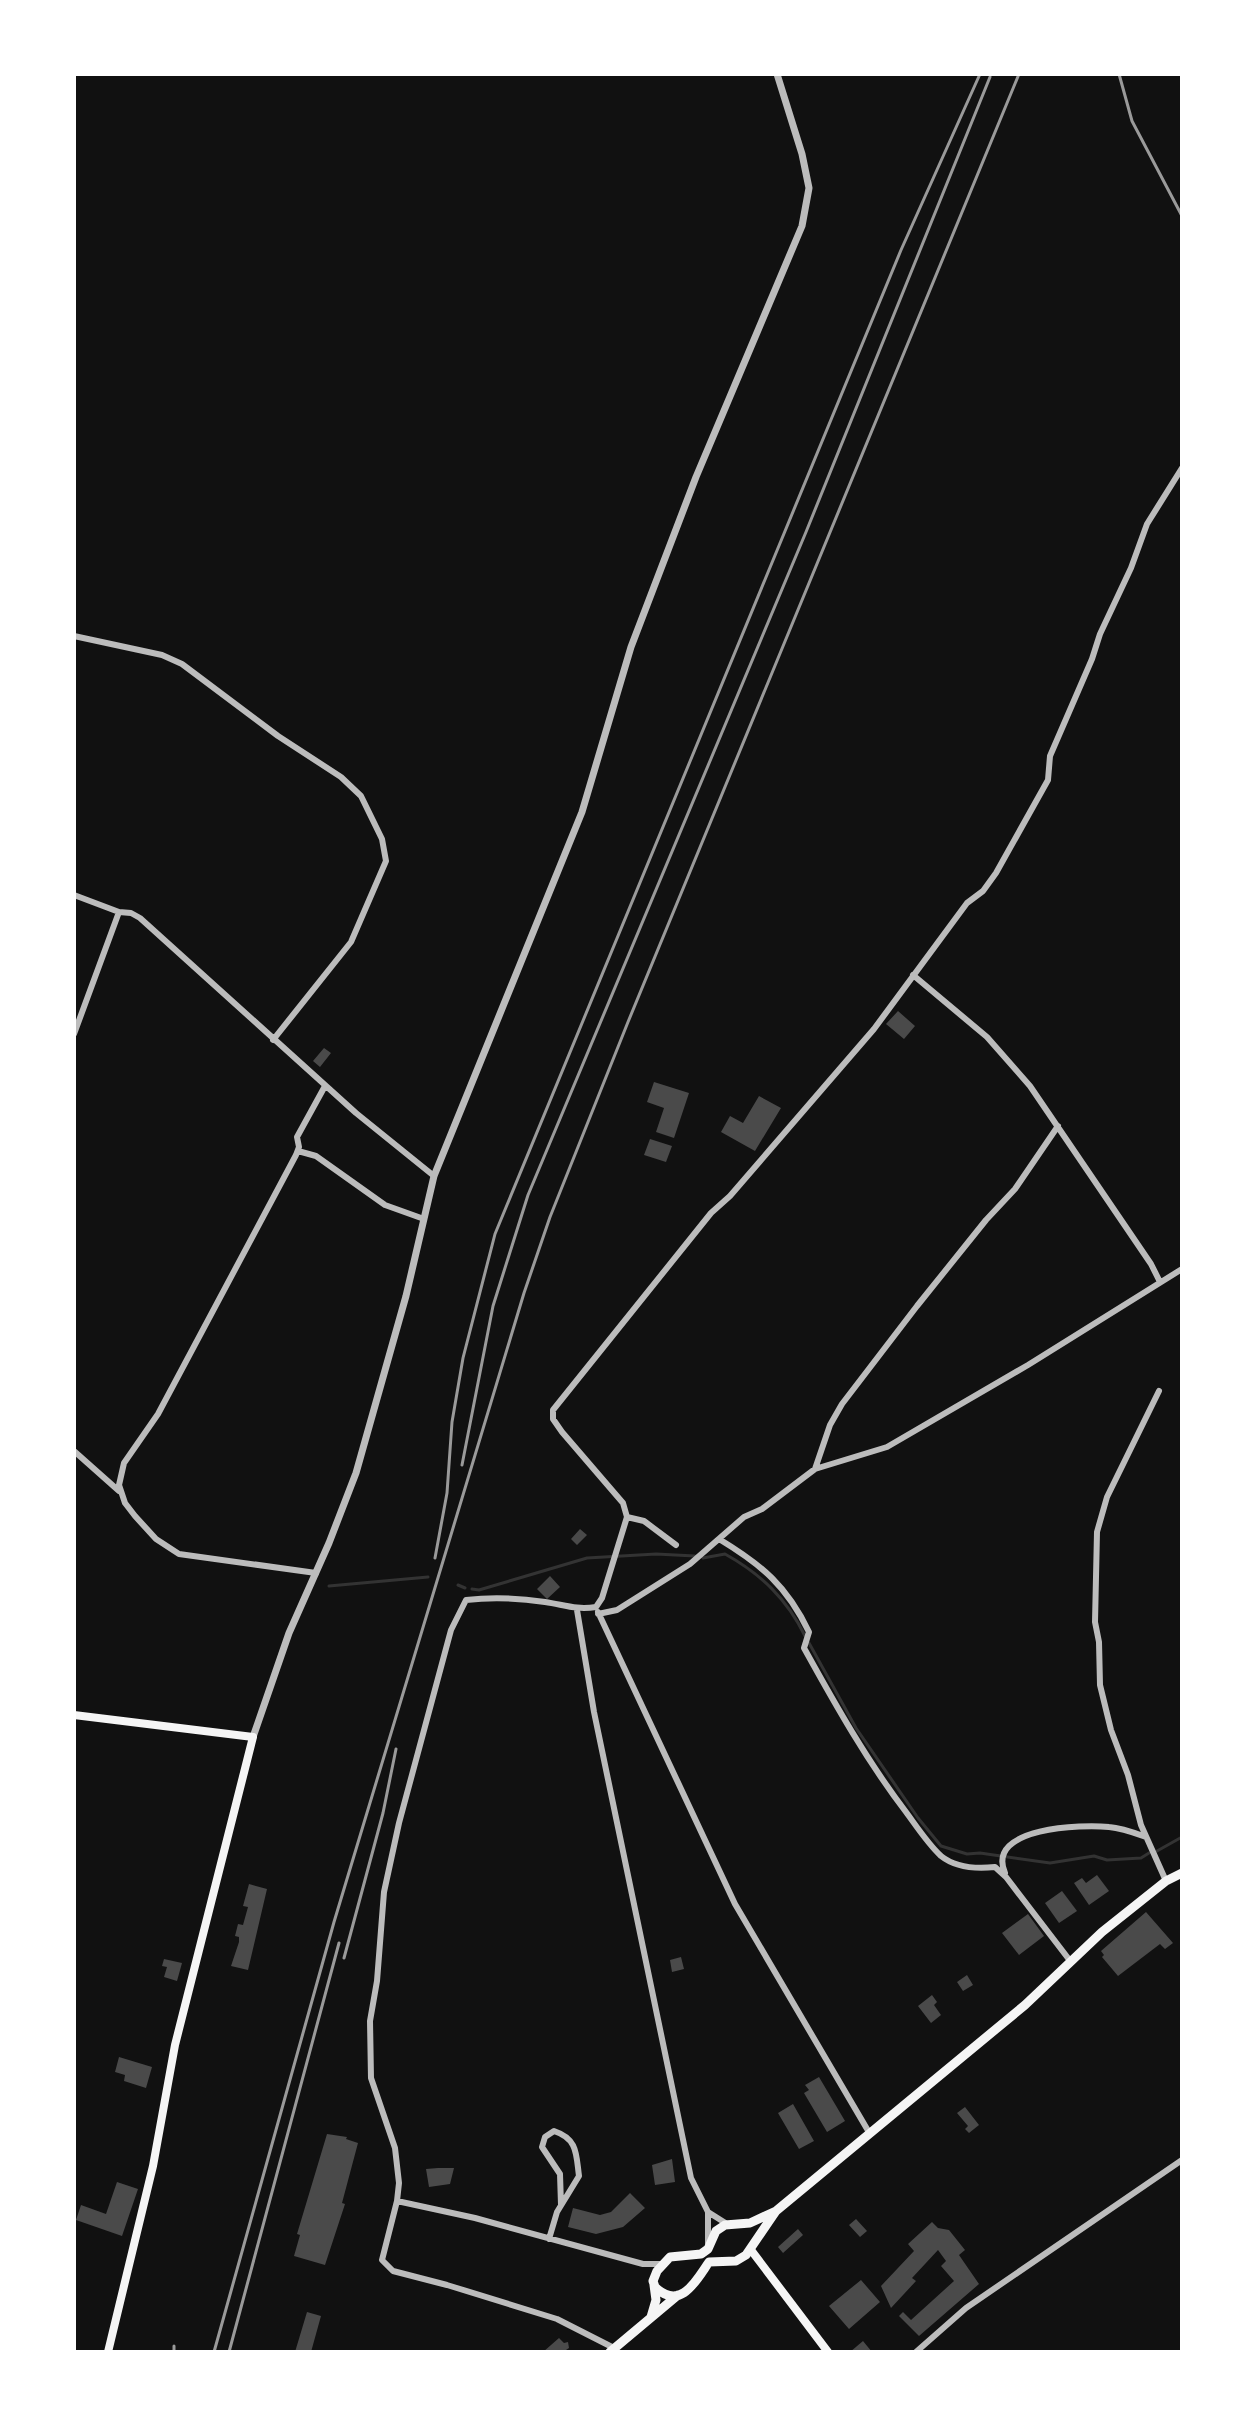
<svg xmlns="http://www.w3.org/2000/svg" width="1256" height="2426" viewBox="0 0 1256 2426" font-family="'Source Sans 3',sans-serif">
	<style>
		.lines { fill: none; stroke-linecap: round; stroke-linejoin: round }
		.stream { stroke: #333; stroke-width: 3 }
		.building { fill: #4a4a4a }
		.minor { stroke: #bcbcbc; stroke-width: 6 }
		.tertiary { stroke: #bcbcbc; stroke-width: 7 }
		.secondary { stroke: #f5f5f5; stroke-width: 8 }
		.primary { stroke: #f5f5f5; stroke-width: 9 }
		.rail { stroke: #9a9a9a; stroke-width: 3 }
	</style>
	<rect width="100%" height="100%" fill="#111"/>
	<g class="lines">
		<!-- stream -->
		<path class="stream" d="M703 1558 725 1554C761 1574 787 1599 805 1636
			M458 1585 465 1588
			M329 1586 428 1577
			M472 1589 479 1590 587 1558 656 1554 695 1556
			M809 1643 856 1728 918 1818 941 1846 967 1854 980 1853 1050 1863 1094 1856 1107 1860 1141 1858 1149 1853
			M1157 1851 1182 1837"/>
	</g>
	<!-- building -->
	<path class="building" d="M898 1011 915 1026 904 1039 886 1024Z
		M324 1048 331 1053 320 1067 313 1061Z
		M654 1082 689 1093 674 1138 656 1132 664 1108 647 1102Z
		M759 1096 781 1108 755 1151 721 1132 730 1116 743 1123Z
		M650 1139 672 1146 666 1162 644 1155Z
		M580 1529 587 1535 577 1545 571 1539Z
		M550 1576 560 1587 547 1599 537 1589Z
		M1097 1875 1109 1891 1089 1905 1074 1883 1082 1878 1086 1883Z
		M249 1884 267 1889 248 1970 231 1966 239 1942V1937L235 1936 238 1924 243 1925 248 1907 243 1906Z
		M1062 1891 1077 1911 1059 1923 1045 1903Z
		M1146 1912 1173 1943 1165 1949 1160 1944 1118 1976 1102 1957 1104 1955 1101 1951Z
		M1028 1914 1044 1936 1019 1955 1002 1933Z
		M681 1957 684 1969 672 1972 670 1960Z
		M164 1959 182 1963 177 1981 164 1977 167 1967 162 1966Z
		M967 1975 973 1985 963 1991 957 1982Z
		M932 1995 937 2002 934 2005 941 2015 931 2023 918 2006Z
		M119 2057 152 2067 146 2088 124 2081 125 2075 115 2072Z
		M819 2077 845 2121 827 2132 804 2093 809 2090 805 2085Z
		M793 2104 814 2141 799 2149 778 2113Z
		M965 2107 979 2125 969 2133 965 2129 968 2126 957 2113Z
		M327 2134 347 2137 346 2139 358 2143 342 2203 345 2204 325 2265 294 2256 300 2235 297 2234Z
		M672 2159 675 2182 655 2185 652 2165Z
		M438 2168H454L450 2184 429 2187 426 2169Z
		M117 2182 138 2189 122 2236 76 2220 81 2205 106 2214Z
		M630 2193 645 2208 623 2227 596 2234 568 2227 573 2208 600 2215 611 2212Z
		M856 2219 867 2231 860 2237 849 2225Z
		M932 2222 938 2228 949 2230 965 2250 959 2255 979 2284 919 2336 899 2316 903 2312 911 2320 954 2281 941 2266 946 2261 938 2250 912 2278 916 2281 891 2308 881 2286 914 2251 908 2244Z
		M798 2229 803 2235 783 2253 778 2247Z
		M861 2280 880 2302 849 2329 829 2306Z
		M307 2312 321 2316 311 2352H295Z
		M559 2338 564 2343 568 2342 569 2348 563 2352H543Z
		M863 2341 872 2352H850Z"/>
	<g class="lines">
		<!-- minor -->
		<path class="minor" d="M74 636 162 655 182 664 278 736 341 777 361 796 382 839 386 861 351 942 273 1040
			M74 895 119 912 131 913 140 918 356 1113 434 1176
			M913 975 987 1037 1030 1086 1151 1264 1160 1282
			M74 1034 119 912
			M298 1151 316 1156 385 1205 424 1219
			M1159 1391 1107 1497 1097 1532 1095 1622 1099 1642 1100 1685 1111 1730 1128 1775 1141 1825 1166 1881
			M74 1451 119 1491
			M815 1469 830 1425 842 1404 917 1306 986 1220 1015 1189 1058 1126
			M627 1517 644 1521 676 1545
			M719 1539C762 1565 787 1586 809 1632L804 1648C835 1704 867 1761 906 1812 917 1827 928 1844 941 1856 956 1868 976 1869 995 1867L1006 1877 1071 1962
			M316 1573 179 1554 156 1539 135 1516 125 1503 119 1485 124 1463 158 1414 296 1155 299 1147 297 1137 325 1086
			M577 1610 594 1712 691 2178 708 2212V2243
			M598 1612 735 1904 870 2134
			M598 1614 617 1610 690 1564 744 1517 762 1509 815 1469 887 1447 1028 1365 1182 1269
			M1005 1873C985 1827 1083 1824 1109 1827 1122 1828 1135 1833 1146 1837
			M397 2201 475 2218 643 2264H661
			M708 2212 727 2224
			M549 2239 557 2212 579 2176C576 2154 578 2139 554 2131L545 2137 542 2147 560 2174 561 2205
			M614 2348 557 2319 447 2285 393 2271 382 2260 397 2201 399 2183 395 2148 371 2078 370 2021 377 1981 384 1892 399 1823 451 1630 466 1600C493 1597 518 1598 545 1602 565 1605 576 1610 596 1607L602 1598 627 1517 623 1503 562 1432 553 1419V1410L711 1213 730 1196 874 1029 967 903 983 891 996 873 1048 780 1050 756 1092 659 1100 634 1131 568 1147 524 1182 468
			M916 2352 966 2308 1182 2160"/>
		<!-- tertiary -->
		<path class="tertiary" d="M253 1737 289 1633 329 1543 356 1473 406 1296 434 1176 582 812 631 647 696 477 802 226 809 188 802 154 777 74"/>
		<!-- secondary -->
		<path class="secondary" d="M74 1715 253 1737 175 2045 153 2166 108 2352
			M751 2250 828 2352"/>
		<!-- primary -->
		<path class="primary" d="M776 2211 750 2223 725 2225 716 2231 708 2249 701 2254 670 2257 657 2271 653 2281 655 2287C681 2312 697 2279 709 2262L736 2261 746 2255 776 2211 1025 2005 1102 1932 1166 1881 1182 1873
			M651 2317 656 2300 654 2285
			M610 2352 678 2295"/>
		<!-- rail -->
		<path class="rail" d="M1119 74 1132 121 1182 216
			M462 1465 493 1306 528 1195 806 532 990 77
			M435 1558 447 1493 452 1422 463 1358 495 1234 901 250 980 74
			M344 1958 383 1813 396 1749
			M174 2352V2346
			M214 2352 334 1922 524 1293 550 1217 628 1022 1019 74
			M229 2352 339 1943"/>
	</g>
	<!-- border -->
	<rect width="1256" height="2426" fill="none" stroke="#ffffff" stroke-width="152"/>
</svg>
